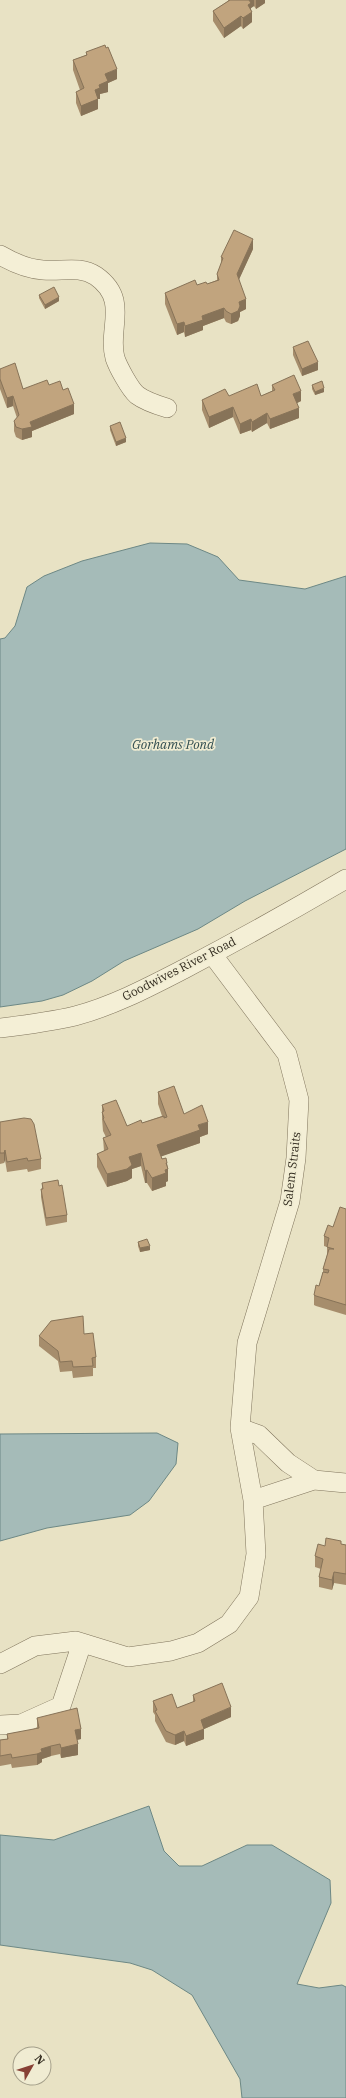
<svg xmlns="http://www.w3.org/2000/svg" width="346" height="2098" viewBox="0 0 346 2098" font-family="'IBM Plex Serif',serif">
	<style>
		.water { fill: #a5bbb8; stroke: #6d8885 }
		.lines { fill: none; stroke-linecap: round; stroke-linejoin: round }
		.minor-casing { stroke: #80755d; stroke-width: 20 }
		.minor { stroke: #f4efd6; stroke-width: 19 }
		.wall { fill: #a68d6c }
		.shaded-wall { fill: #877358 }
		.building { fill: #c1a47e; stroke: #877358 }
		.labels { text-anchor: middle; stroke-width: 3.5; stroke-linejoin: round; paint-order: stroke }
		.street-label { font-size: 12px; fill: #322b1f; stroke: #f0ecd2 }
		.water-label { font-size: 13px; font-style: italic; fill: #304d50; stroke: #f0ecd2 }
	</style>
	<rect width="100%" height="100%" fill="#e8e2c4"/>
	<!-- water -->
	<path class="water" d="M150 543 187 544 218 557 239 580 305 589 346 576V849L245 901 198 929 124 961 92 981 63 995 42 1001 0 1007V639L5 638 15 626 27 587 44 576 82 561Z
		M157 1433 178 1443 176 1464 149 1501 130 1515 47 1528 0 1541V1434Z
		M149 1806 164 1851 179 1866H202L247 1845H272L330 1880 331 1903 297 1984 319 1988 342 1985 346 1987V2098H242L240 2079 192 1995 152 1970 130 1963 0 1945V1835L54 1840Z"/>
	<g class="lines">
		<!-- minor casing -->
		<g class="minor-casing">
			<path id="minor" d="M0 255C12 262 29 269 43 270 62 272 79 265 96 276 130 300 107 329 115 358 118 367 130 389 137 395 145 401 157 405 167 408
				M0 1028C25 1025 50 1022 75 1016 113 1006 149 987 184 969 239 940 293 910 346 879
				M240 1428 259 1435 288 1463 314 1480
				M253 1500 314 1480 346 1483
				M0 1664 35 1646 76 1641 128 1657 171 1651 198 1643 229 1624 249 1597 256 1554 253 1500 240 1428 247 1343 290 1201 296 1158 299 1100 287 1054 212 954
				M0 1725 21 1724 61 1706 82 1643"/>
		</g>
		<!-- minor -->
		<use href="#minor" class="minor"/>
	</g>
	<!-- wall -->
	<path class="wall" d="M228 0H265V3L256 9 254 6 251 8 252 22 243 29 241 26 224 38 213 21V11L228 1Z
		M86 52 117 79 108 83V92L100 94V99H98V109L81 116 76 103V92L80 90 73 70V60L86 55Z
		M253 249 239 279 246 309 240 312V316L238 321 231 324 226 322 224 318 203 326V330L185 337 184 332 177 335 165 304V293L197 285 207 284 217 280V274L221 264V257Z
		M39 295 59 301 45 309 39 298Z
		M293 347 318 370 302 376 293 355Z
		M0 369 23 389 49 385 63 390 74 414 32 431V437L22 440 16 437 14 431V421L17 418 13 406 7 408 0 389Z
		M272 385 301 401 297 403 299 418 270 429 267 423 252 432 251 430 240 434 233 417 209 428 202 410V400L229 396H261L272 391Z
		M312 385 324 392 315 395 312 389Z
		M110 426 126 442 116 446 110 430Z
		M158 1092 184 1114 208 1134 200 1137V1143L161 1156 167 1167 168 1181 166 1182V1186L152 1191 147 1183H145L141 1166 132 1169V1178L127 1181 107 1187 97 1167V1154L104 1151 103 1138 106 1137 103 1131 102 1118V1105L127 1126 142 1123 162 1116 158 1104Z
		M0 1122 41 1159V1169L28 1172 27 1169 7 1172 5 1160 4 1163 0 1164Z
		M42 1183 59 1186 67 1215V1222L46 1226 41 1197V1189H42Z
		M346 1209V1315L316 1306 314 1305V1295L319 1286 323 1272V1269L327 1255V1247L324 1246V1236L333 1227Z
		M138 1242 150 1250 140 1252 138 1246Z
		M84 1334 96 1357V1368H93V1376L73 1378 72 1371 60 1372 58 1361 39 1346V1336Z
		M341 1544 346 1545V1585L334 1583 332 1590 319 1587V1577L321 1569 315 1567V1556L325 1546Z
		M193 1695 231 1717 204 1729V1739L186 1746 184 1741 175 1745 166 1742 155 1721V1715L153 1712V1701L177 1708 193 1702Z
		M37 1718 81 1739 77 1740 78 1755 61 1758 60 1754 51 1756 42 1759V1762L37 1765 12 1768 11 1764 0 1766V1740L7 1739V1734L37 1729Z"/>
	<!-- shaded-wall -->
	<path class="shaded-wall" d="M249 0H254V6L251 8V13L248 5Z
		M256 0H265V3L256 9Z
		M252 12V22L243 29V18Z
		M241 16V26L224 38V28Z
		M117 69V79L108 83V92L100 94V99H98V109L81 116V106L95 90 105 74Z
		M253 239V249L237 284V274Z
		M59 297V301L45 309V305Z
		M246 299V309L240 312V316L238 321 231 324V314L239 302Z
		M224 308V318L203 326V330L185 337V326L202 316Z
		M184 322V332L177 335V324Z
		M318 362V370L302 376V369Z
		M324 388V392L315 395V392Z
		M301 391V401L293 405V394Z
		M13 396V406L7 408V398Z
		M74 404V414L32 431V437L22 440V429L30 422Z
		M233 407V417L209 428V417Z
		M299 408V418L270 429V419Z
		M267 413V423L252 432V422Z
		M251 419V430L240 434V424Z
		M126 438V442L116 446V442Z
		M208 1122V1134L200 1137V1143L157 1158V1145L198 1125Z
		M5 1150V1160L4 1163V1153Z
		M141 1153V1166L132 1169V1178L127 1181 107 1187V1174L129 1157Z
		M166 1163H167L168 1169V1181L166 1182V1186L152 1191V1178Z
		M147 1170V1183H145V1171Z
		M150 1246V1250L140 1252V1248Z
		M334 1572V1583L332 1590V1580Z
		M231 1707V1717L204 1729V1739L186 1746V1736L201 1720Z
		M81 1729V1739L75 1740V1730Z
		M184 1731V1741L175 1745V1735Z
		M78 1744V1755L61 1758V1748Z
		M51 1746V1756L42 1759V1762L37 1765V1754L41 1749Z"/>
	<!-- building -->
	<path class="building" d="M230 0H249L251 3 248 5 252 12 243 18 241 16 224 28 213 11Z
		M105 45 106 48 108 47 117 69 105 74 108 81 99 85 100 88 95 90 98 99 81 106 76 92 84 88 73 60 87 55 86 52Z
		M234 230 253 239 237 274 246 299 239 302 240 306 238 311 231 314 226 311 224 308 202 316 203 320 185 326 184 322 177 324 165 293 195 280 197 285 206 282 207 284 219 280 217 274 223 258 221 257Z
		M54 287 59 297 45 305 39 295Z
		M308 341 318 362 302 369 293 347Z
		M15 363 23 389 47 380 49 385 60 381 63 390 68 388 74 404 30 422 32 427 22 429 16 427 14 421 19 415 13 396 7 398 0 379V369Z
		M294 375 301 391 293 394 299 408 270 419 267 413 252 422 251 419 240 424 233 407 209 417 202 400 225 389 229 396 257 384 261 396 275 390 272 385Z
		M322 381 324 388 315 392 312 385Z
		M120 422 126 438 116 442 110 426Z
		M174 1086 184 1114 202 1105 208 1122 198 1125 200 1130 157 1145 162 1159 166 1158 167 1163H166L168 1169 165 1170 166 1173 152 1178 147 1170 145 1171 141 1153 129 1157 132 1165 127 1169 107 1174 97 1154 108 1149 103 1138 111 1135 103 1119 104 1118 102 1112 104 1111 102 1105 116 1100 127 1126 141 1120 142 1123 164 1116V1118L167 1117 158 1092Z
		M24 1118 31 1119 34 1124 41 1159 28 1161 27 1158 7 1162 5 1150 4 1153H0V1122Z
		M58 1180 59 1186 62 1185 67 1215 46 1218 41 1189H43L42 1183Z
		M340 1207 346 1209V1305L316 1296 314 1295 316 1285 319 1286 323 1272 328 1273 329 1270 323 1269 329 1249H334L327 1247 329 1238 324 1236 328 1225 333 1227Z
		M147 1239 150 1246 140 1248 138 1242Z
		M83 1316 84 1334 93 1333 96 1357 92 1358 93 1366 73 1367 72 1361 60 1362 58 1351 39 1336 51 1321Z
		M326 1538 341 1541V1544L346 1545V1574L334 1572 332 1580 319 1577 323 1559 315 1556 318 1544 325 1546Z
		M222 1683 231 1707 201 1720 204 1729 186 1736 184 1731 175 1735 166 1731 155 1711 157 1710 153 1701 172 1694 177 1708 195 1701 193 1695Z
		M77 1708 81 1729 75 1730 78 1744 61 1748 60 1744 51 1746 41 1749 42 1752 37 1754 12 1758 11 1754 0 1756V1740L8 1739 7 1734 39 1728 37 1718Z"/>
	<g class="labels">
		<!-- street labels -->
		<g class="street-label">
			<text transform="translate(179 969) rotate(-27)" y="4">Goodwives River Road</text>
			<text transform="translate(292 1169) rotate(-83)" y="4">Salem Straits</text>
		</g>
		<!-- water labels -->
		<g class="water-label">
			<text x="173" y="749">Gorhams Pond</text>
		</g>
	</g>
	<!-- north arrow -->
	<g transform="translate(32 2066) rotate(51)"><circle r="19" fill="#f0ecd2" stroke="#a49f8a"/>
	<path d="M0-3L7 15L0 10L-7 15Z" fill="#874034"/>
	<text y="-6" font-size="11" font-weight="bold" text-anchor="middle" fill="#322b1f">N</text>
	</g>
</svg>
